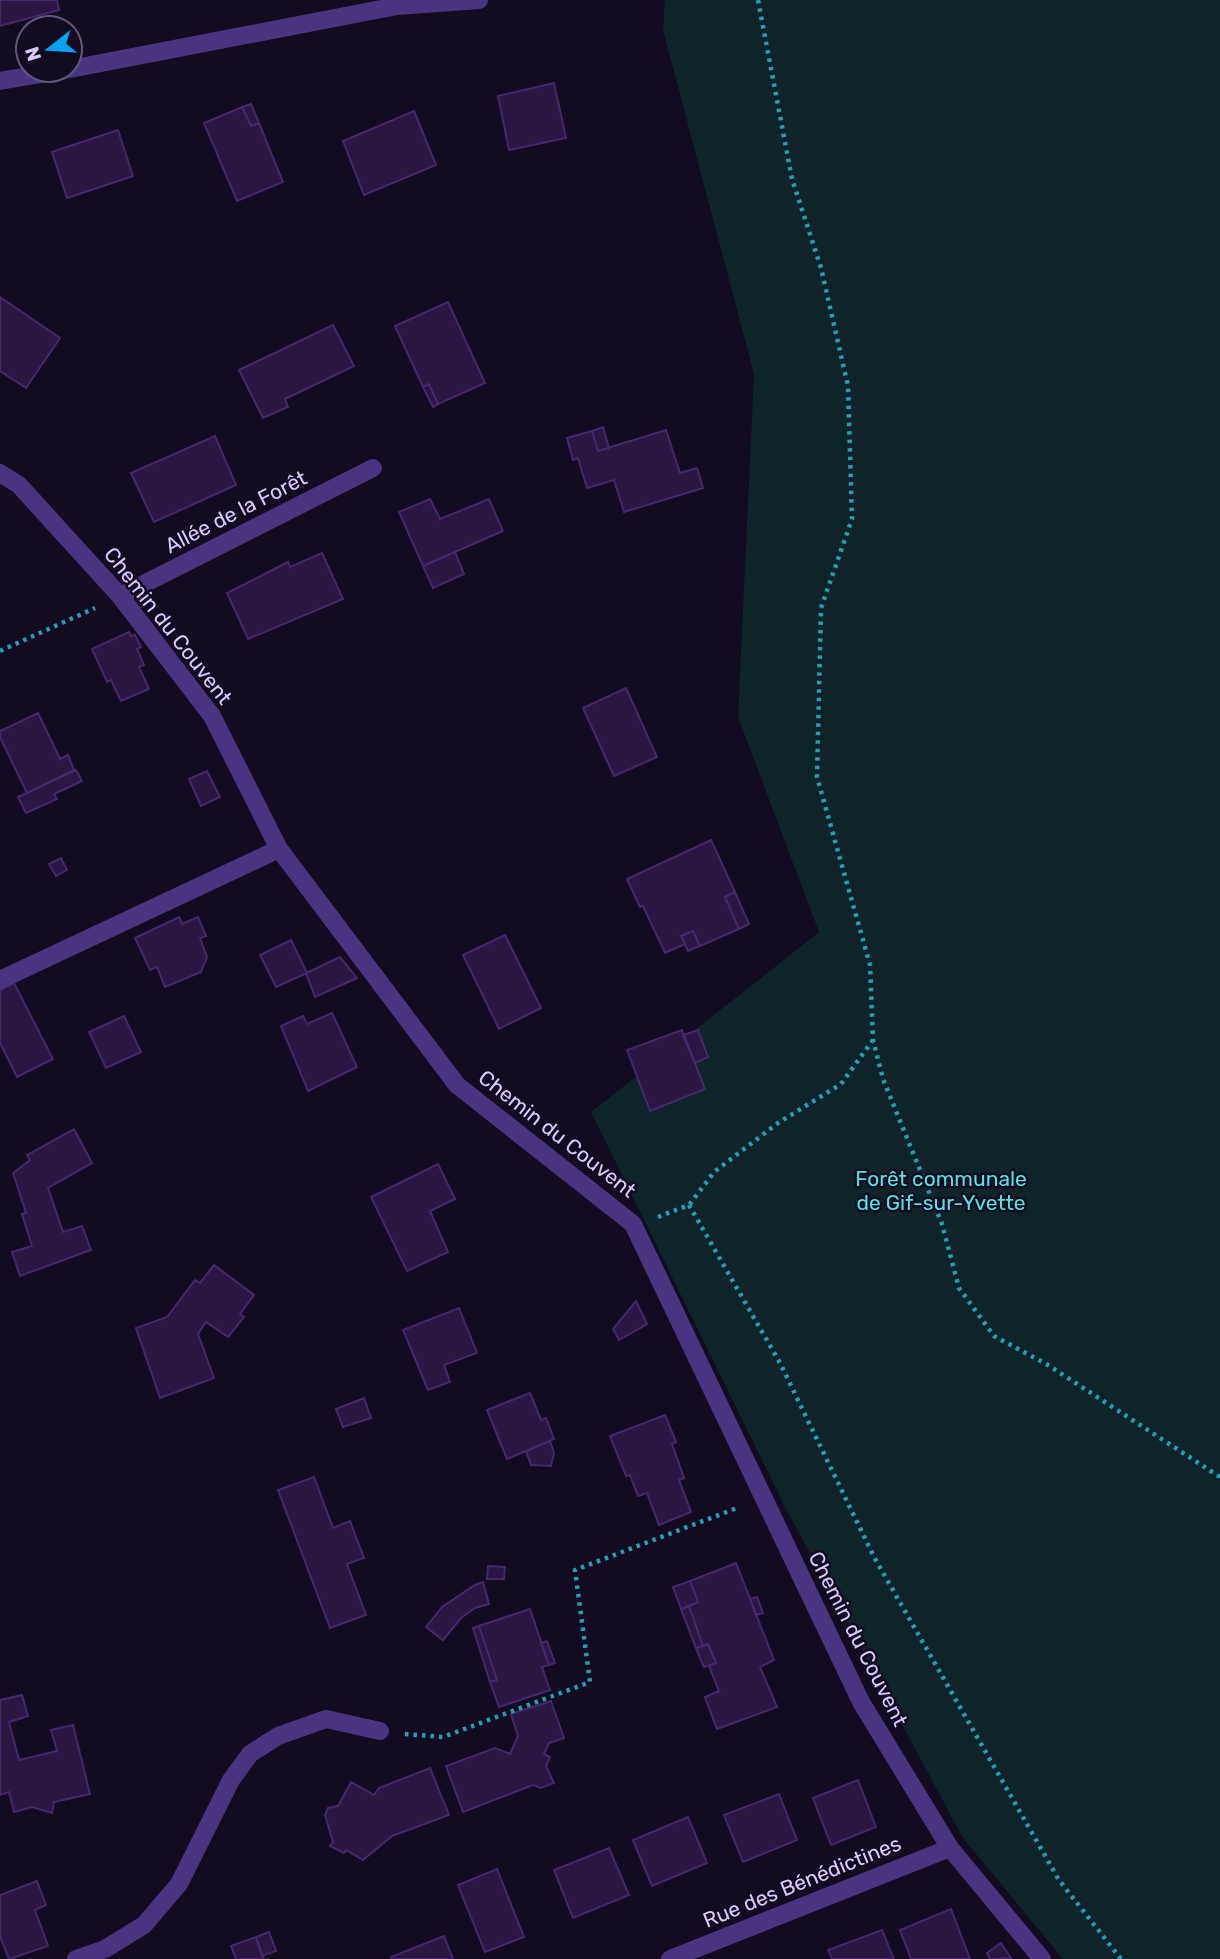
<svg xmlns="http://www.w3.org/2000/svg" width="1220" height="1959" viewBox="0 0 1220 1959" font-family="Rubik,sans-serif">
	<style>
		.green { fill: #0e2429 }
		.building { fill: #291641; stroke: #46276e; stroke-width: 2 }
		.lines { fill: none; stroke-linecap: round; stroke-linejoin: round }
		.path { stroke: #279cb5; stroke-width: 4.5; stroke-dasharray: 3.5 5; stroke-linecap: butt }
		.minor { stroke: #483480; stroke-width: 18 }
		.labels { text-anchor: middle; stroke-width: 5; stroke-linejoin: round; paint-order: stroke }
		.street-label { font-size: 21px; fill: #dcc9ff; stroke: #130b1f }
		.park-label { font-size: 21px; fill: #50e4e2; stroke: #130b1f }
	</style>
	<rect width="100%" height="100%" fill="#130b1f"/>
	<!-- green -->
	<path class="green" d="M665 0H1220V1959H1063L963 1838 785 1507 591 1112 819 932 738 717 754 374 663 30Z"/>
	<!-- building -->
	<path class="building" d="M0 0H57L59 10 0 26Z
		M554 83 566 138 509 150 498 96Z
		M251 104 259 123 251 126 242 107Z
		M242 107 251 126 259 123 283 182 237 201 204 123Z
		M414 111 436 165 364 195 343 141Z
		M118 130 133 176 67 198 52 152Z
		M0 297 60 338 26 388 0 371Z
		M448 302 485 383 438 404 429 384 423 387 395 326Z
		M333 325 354 366 285 399 288 407 263 418 239 370Z
		M429 384 438 404 433 407 423 387Z
		M603 427 609 448 598 451 592 431Z
		M666 430 680 473 697 468 703 488 624 512 614 480 587 488 578 458 573 460 567 438 592 431 598 451Z
		M215 436 236 485 154 522 131 473Z
		M430 499 440 519 489 499 503 531 423 566 399 512Z
		M455 552 464 574 433 588 423 566Z
		M322 553 343 599 248 639 227 593 288 562 290 567Z
		M129 632 131 636 135 635 141 647 137 649 144 665 139 667 149 689 121 701 111 680 107 682 92 649Z
		M626 688 657 757 614 776 583 708Z
		M38 713 60 759 68 755 74 770 27 793 0 737V731Z
		M76 770 82 781 54 794 57 799 26 813 18 797Z
		M207 771 220 797 201 806 189 779Z
		M711 840 735 892 725 897 739 929 700 946 693 931 681 936 685 944 665 953 643 906 640 907 627 879Z
		M61 858 67 870 56 876 49 864Z
		M735 892 749 924 739 929 725 897Z
		M179 917 182 924 198 917 206 936 200 938 207 957 201 972 165 987 157 967 150 970 135 938Z
		M693 931 700 946 688 951 681 936Z
		M505 935 541 1008 499 1029 463 955Z
		M291 940 307 973 276 987 260 955Z
		M340 957 357 978 315 997 306 973Z
		M14 983 53 1059 17 1077 0 1043V990Z
		M332 1013 357 1067 308 1091 281 1026 303 1016 307 1024Z
		M124 1016 141 1052 106 1068 89 1032Z
		M682 1030 705 1089 650 1111 627 1050Z
		M698 1030 708 1057 695 1063 683 1035Z
		M74 1129 92 1163 48 1188 63 1232 82 1226 91 1250 20 1276 12 1252 32 1246 22 1214 26 1213 13 1173 30 1160 27 1155Z
		M438 1164 455 1199 430 1211 448 1252 407 1271 371 1197Z
		M214 1265 254 1295 240 1314 244 1317 228 1337 206 1322 198 1334 214 1378 160 1398 136 1328 167 1317 195 1280 200 1283Z
		M636 1301 647 1324 619 1340 613 1329Z
		M459 1308 477 1353 444 1365 450 1382 428 1390 403 1330Z
		M530 1393 541 1420 546 1418 554 1439 507 1459 487 1410Z
		M364 1398 371 1418 343 1427 336 1409Z
		M665 1415 676 1442 672 1444 684 1478 679 1480 691 1512 659 1525 647 1493 638 1496 630 1475 626 1476 610 1436Z
		M550 1441 554 1453 551 1466 531 1465 526 1451Z
		M314 1477 333 1528 350 1521 364 1558 347 1564 366 1615 330 1628 278 1490Z
		M736 1563 774 1660 760 1667 777 1707 717 1729 705 1697 719 1691 709 1666 716 1663 708 1644 703 1646 689 1606 698 1602 690 1581Z
		M488 1566 505 1567 504 1579H487Z
		M690 1581 698 1602 681 1609 673 1587Z
		M483 1582 489 1604 475 1608 461 1618 443 1640 426 1627 442 1607 475 1585Z
		M757 1597 763 1613 756 1615 750 1599Z
		M689 1606 703 1646 696 1648 681 1609Z
		M530 1609 549 1665 542 1667 550 1690 499 1707 490 1682 497 1680 479 1626Z
		M479 1626 497 1680 490 1682 473 1628Z
		M547 1641 555 1663 549 1665 541 1643Z
		M708 1644 716 1663 704 1667 696 1648Z
		M22 1695 28 1716 9 1722 19 1760 57 1751 51 1730 73 1725 90 1794 54 1802 52 1813 32 1807 14 1812 9 1792 0 1795V1700Z
		M551 1701 564 1738 549 1743 544 1754 550 1757 546 1766 554 1783 541 1788 533 1785 463 1812 446 1766 495 1748 510 1754 518 1736 511 1714Z
		M430 1768 449 1815 392 1836 363 1860 346 1850 344 1853 330 1846 333 1842 325 1815 328 1808 338 1806 351 1782 374 1795 379 1788Z
		M858 1780 876 1827 831 1845 813 1798Z
		M779 1794 797 1840 743 1862 724 1815Z
		M688 1817 707 1863 652 1886 633 1840Z
		M609 1848 629 1895 573 1918 554 1870Z
		M497 1869 524 1937 485 1952 458 1885Z
		M37 1881 46 1905 35 1910 48 1946 9 1959 0 1936V1895Z
		M951 1909 970 1959H911L900 1930Z
		M882 1930 894 1959H832L828 1950Z
		M269 1932 276 1951 262 1956 256 1937Z
		M444 1936 453 1959H392L391 1957Z
		M256 1937 264 1959H236L231 1946Z
		M1001 1943 1011 1958 990 1959 987 1953Z"/>
	<g class="lines">
		<!-- path -->
		<path class="path" d="M758 0 792 179 821 268 848 386 852 519 821 608 817 777 870 965 873 1040 883 1079 942 1224 959 1288 994 1336 1048 1365 1220 1477
			M0 651 95 608
			M689 1205 780 1363 874 1557 1059 1880 1121 1959
			M658 1217 689 1205 714 1172 778 1123 841 1084 873 1040
			M405 1734 443 1737 590 1682 575 1570 737 1508"/>
		<!-- minor -->
		<path class="minor" d="M70 69 397 6 479 0
			M0 81 64 70
			M0 473 19 485 120 596 212 716 279 849 457 1085 633 1224 861 1702 950 1848 1042 1959
			M120 596 373 468
			M0 980 279 849
			M76 1959 105 1949 144 1925 179 1884 231 1780 250 1754 278 1736 326 1719 380 1731
			M670 1959 950 1848"/>
	</g>
	<g class="labels">
		<!-- street labels -->
		<g class="street-label">
			<text transform="translate(236 512) rotate(-27)" y="7">Allée de la Forêt</text>
			<text transform="translate(168 626) rotate(52)" y="7">Chemin du Couvent</text>
			<text transform="translate(557 1134) rotate(38)" y="7">Chemin du Couvent</text>
			<text transform="translate(858 1639) rotate(63)" y="7">Chemin du Couvent</text>
			<text transform="translate(802 1882) rotate(-22)" y="7">Rue des Bénédictines</text>
		</g>
		<!-- park labels -->
		<g class="park-label">
			<text x="941" y="1186">Forêt communale<tspan x="941" dy="24">de Gif-sur-Yvette</tspan></text>
		</g>
	</g>
	<!-- north arrow -->
	<g transform="translate(49 49) rotate(253)"><circle r="33" fill="#130b1f" stroke="#635779" stroke-width="2"/>
	<path d="M0-5L12 26L0 18L-12 26Z" fill="#00a3f4"/>
	<text y="-10" font-size="19" font-weight="bold" text-anchor="middle" fill="#dcc9ff">N</text>
	</g>
</svg>
